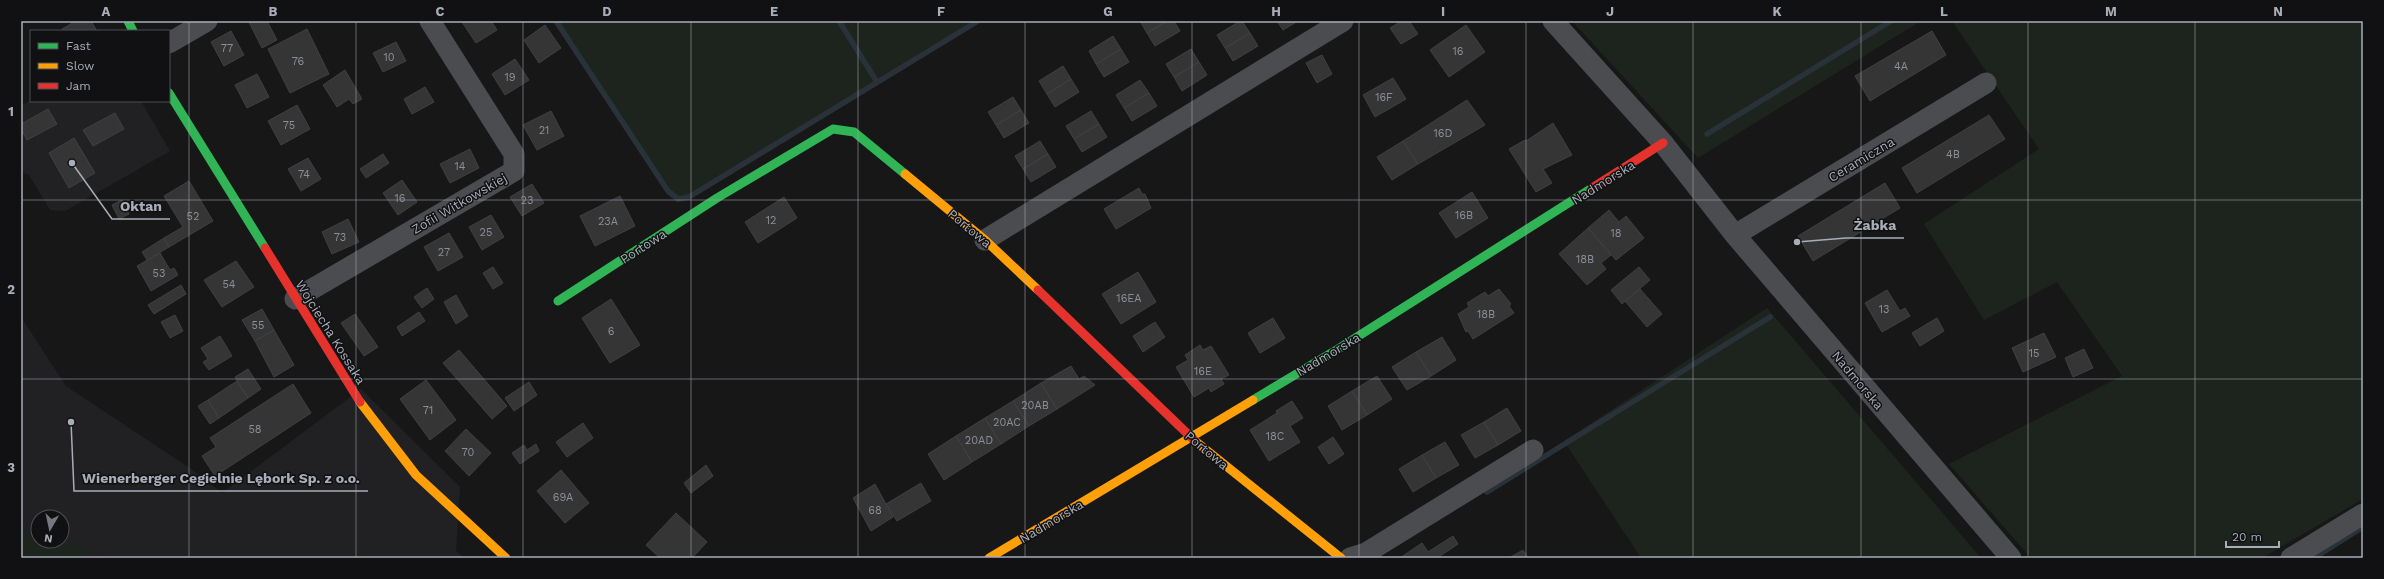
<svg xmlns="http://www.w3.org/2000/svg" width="2384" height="579" viewBox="0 0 2384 579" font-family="'Work Sans',sans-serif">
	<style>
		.built { fill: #212123; fill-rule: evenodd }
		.green { fill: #1d241e }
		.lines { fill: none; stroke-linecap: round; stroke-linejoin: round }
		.stream { stroke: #2a3239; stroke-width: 5.5 }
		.building { fill: #353536; stroke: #3f4043 }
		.street { stroke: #4b4c50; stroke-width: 21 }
		.fast { stroke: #30b455; stroke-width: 9 }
		.slow { stroke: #ff9f0a; stroke-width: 9 }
		.jam { stroke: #e5322d; stroke-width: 9 }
		.grid { fill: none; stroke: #a8adb8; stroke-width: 1; stroke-opacity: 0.55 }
		.labels { text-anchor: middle; stroke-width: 3; stroke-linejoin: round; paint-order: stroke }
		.number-label { font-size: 11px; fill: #8b8f98 }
		.street-label { font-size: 13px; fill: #a8adb8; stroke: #111113 }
		.leader { fill: none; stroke: #a8adb8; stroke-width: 1.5 }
		.callout-dot { fill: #a8adb8; stroke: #111113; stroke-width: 1.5 }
		.callout-label { font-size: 14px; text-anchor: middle; font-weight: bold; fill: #a8adb8; stroke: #111113; stroke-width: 3; stroke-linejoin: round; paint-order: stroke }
		.neatline { fill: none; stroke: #a8adb8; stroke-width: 1.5 }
		.grid-label { font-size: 13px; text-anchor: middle; font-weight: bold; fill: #a8adb8 }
	</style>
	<rect width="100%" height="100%" fill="#171717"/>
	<!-- built -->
	<path class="built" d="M31 100 141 101 170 151 65 211 50 210 29 175 21 172V106Z
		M21 317 66 386 191 469 222 493 361 389 460 487 456 551 464 558H21ZM38 517H62V541H38Z"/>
	<!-- green -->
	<path class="green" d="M556 21H978L689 197 678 199 668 191Z
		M1572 21H1921L1698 158Z
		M1952 21H2363V499L2262 558H2031L1949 464 2122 376 2057 282 1984 320 1924 224 2039 149Z
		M1767 308 1981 558H1641L1564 441Z
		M38 536V541H62V539L105 558H21V537Z"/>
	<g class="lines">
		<!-- stream -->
		<path class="stream" d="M556 21 668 191 678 199 689 197 978 21
			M839 21 877 82
			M1707 134 1891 21
			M1487 492 1770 317
			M2314 558 2363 527"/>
	</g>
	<!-- building -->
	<path class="building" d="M76 21H91L97 31H63L62 29Z
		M252 21H267L277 40 262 48 249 22Z
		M491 21 497 30 476 43 462 22Z
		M1140 21H1167L1147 33Z
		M1167 21H1174L1180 31 1155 46 1147 33Z
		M1240 21H1242L1250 33 1225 48 1217 35Z
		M1277 21H1298L1283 30Z
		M1402 21H1409L1418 34 1401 44 1390 28Z
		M545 25 561 48 539 63 524 40Z
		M1466 25 1485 52 1449 77 1430 50Z
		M307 29 329 74 290 93 268 49Z
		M231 31 244 55 224 66 211 42Z
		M1932 31 1946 55 1870 101 1855 76Z
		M1250 33 1258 46 1233 61 1225 48Z
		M1113 36 1121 49 1096 64 1089 51Z
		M396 42 406 61 383 72 373 53Z
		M1121 49 1129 62 1104 77 1096 64Z
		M1191 49 1199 62 1174 77 1166 64Z
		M1322 55 1332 74 1317 83 1306 63Z
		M515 59 529 80 505 95 492 74Z
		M1199 62 1207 75 1182 91 1174 77Z
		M1063 66 1071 79 1047 94 1039 81Z
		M345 70 362 99 353 104 349 99 337 107 323 85Z
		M257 74 269 97 247 108 235 85Z
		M1393 78 1406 99 1375 117 1363 95Z
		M1071 79 1079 92 1055 107 1047 94Z
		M1140 80 1149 93 1124 108 1116 95Z
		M425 87 434 102 412 114 404 99Z
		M1149 93 1157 106 1132 121 1124 108Z
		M1013 97 1021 110 996 125 988 112Z
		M1467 100 1485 125 1418 164 1403 141Z
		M297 105 310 129 281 145 268 121Z
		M48 109 57 124 27 140 21 129V124Z
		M1021 110 1029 123 1004 138 996 125Z
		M551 111 564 136 537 150 523 125Z
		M1091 111 1099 124 1074 139 1066 126Z
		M115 113 124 129 93 146 83 130Z
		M1989 115 2005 139 1917 193 1902 168Z
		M1553 123 1572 155 1543 169 1552 183 1536 192 1509 149 1525 140 1526 141Z
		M1099 124 1107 137 1082 152 1074 139Z
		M74 138 95 173 69 188 49 153Z
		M1040 141 1048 154 1023 169 1015 156Z
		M1403 141 1418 164 1392 180 1377 157Z
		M470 149 479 168 450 183 440 164Z
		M383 154 389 163 366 178 360 169Z
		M1048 154 1056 167 1031 182 1023 169Z
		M308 158 321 179 301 191 288 169Z
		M402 180 417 202 398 215 383 193Z
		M189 181 213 221 169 247 164 238 183 227 164 196Z
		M1885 183 1900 208 1813 261 1798 236Z
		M532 184 544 203 522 216 510 197Z
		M1139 188 1142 194H1145L1151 208 1116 229 1104 209Z
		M1472 192 1488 218 1456 238 1439 213Z
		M620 196 635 226 595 246 580 216Z
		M784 197 797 218 758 243 745 222Z
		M122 200 129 214 119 219 112 205Z
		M1609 210 1619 222 1626 216 1644 238 1616 260 1588 228Z
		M491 215 504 237 482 250 469 227Z
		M348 219 359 242 332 254 322 232Z
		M1588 228 1611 255 1601 263 1606 269 1587 285 1559 254Z
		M449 233 463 257 438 271 424 247Z
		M164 238 169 247 147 260 142 252Z
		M160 253 170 270 174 268 178 275 151 291 137 266Z
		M236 261 254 287 222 307 204 280Z
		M493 267 503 283 493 289 483 273Z
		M1639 267 1650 280 1622 304 1611 290Z
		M1138 272 1156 302 1121 324 1102 294Z
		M181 285 186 294 154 314 148 305Z
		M427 288 434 299 422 308 414 297Z
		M1499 289 1511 304 1509 306 1514 313 1473 339 1468 331 1466 332 1458 314 1469 307 1467 303 1485 292 1488 296Z
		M1640 289 1662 314 1647 327 1625 301Z
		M1887 290 1900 311 1905 308 1910 316 1882 332 1865 303Z
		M456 295 468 316 456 324 444 302Z
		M611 299 640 345 610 363 582 318Z
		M262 309 274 330 255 341 242 320Z
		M419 312 425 321 402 336 397 327Z
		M355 314 378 347 364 356 341 323Z
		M175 315 183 331 170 338 161 322Z
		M1273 318 1285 338 1260 353 1248 333Z
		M1937 318 1944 331 1920 346 1912 333Z
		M1155 322 1165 337 1143 352 1133 336Z
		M274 330 294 365 274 377 255 341Z
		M2044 333 2056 357 2023 372 2012 348Z
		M220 336 232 356 209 370 203 362 208 359 201 348Z
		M1442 337 1456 360 1431 376 1416 352Z
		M1200 345 1203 350 1211 346 1229 375 1221 379 1224 384 1211 392 1209 388 1194 397 1176 367 1188 360 1185 355Z
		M2084 349 2093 368 2073 377 2065 358Z
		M459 350 507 406 492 419 443 363Z
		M1416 352 1431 376 1407 390 1392 367Z
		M1071 366 1079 379 1084 376 1095 385 1057 409 1041 383Z
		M248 369 261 389 248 398 235 377Z
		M1377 376 1392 399 1367 415 1352 391Z
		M426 380 456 420 430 440 400 399Z
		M237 381 248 398 219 418 208 400Z
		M529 382 537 395 514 411 505 398Z
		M1041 383 1057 409 1029 426 1013 401Z
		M293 384 311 413 215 476 202 456 216 447 210 438Z
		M1352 391 1367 415 1342 430 1328 406Z
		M208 400 219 418 210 424 198 406Z
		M1013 401 1029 426 1001 444 985 418Z
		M1292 401 1303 418 1290 426 1300 442 1269 461 1250 430 1277 413 1276 411Z
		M1507 408 1521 431 1498 445 1484 422Z
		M985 418 1001 444 972 462 956 436Z
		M1484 422 1498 445 1475 458 1461 435Z
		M583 423 593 438 567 457 556 442Z
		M466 429 491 453 469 476 445 451Z
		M956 436 972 462 944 480 928 454Z
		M1333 437 1344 454 1329 464 1318 447Z
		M1445 442 1459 465 1436 478 1422 455Z
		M536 444 539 451 520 464 512 453 524 445 527 450Z
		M1422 455 1436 478 1413 492 1399 469Z
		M706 465 713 476 691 493 684 483Z
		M561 470 589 503 565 523 537 491Z
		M921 483 931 501 897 521 886 504Z
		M875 484 893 517 871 531 853 498Z
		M676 513 707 542 692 558H660L646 545Z
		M1453 536 1458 544 1437 558H1400L1422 543 1428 552Z
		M1523 550 1528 558H1509Z"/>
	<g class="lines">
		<!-- street -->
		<path class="street" d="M1553 21 1663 143 1735 235 2011 558
			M169 43 207 21
			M1735 235 1986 83
			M985 240 1343 21
			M295 299 514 171V154L430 21
			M1350 558 1366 553 1533 450
			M2291 558 2363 514"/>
		<!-- fast -->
		<path class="fast" d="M128 21 133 31
			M169 93 265 248
			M558 301 717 198 833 129 854 132 905 174
			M1253 400 1338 349 1592 188"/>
		<!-- slow -->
		<path class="slow" d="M905 174 985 240 1038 290
			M360 402 416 475 506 558
			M1195 441 1341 558
			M989 558 1253 400"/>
		<!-- jam -->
		<path class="jam" d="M1592 188 1663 143
			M265 248 360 402
			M1038 290 1195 441"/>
	</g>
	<!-- grid -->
	<path class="grid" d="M189 21V558M356 21V558M523 21V558M691 21V558M858 21V558M1025 21V558M1192 21V558M1359 21V558M1526 21V558M1693 21V558M1861 21V558M2028 21V558M2195 21V558M21 200H2363M21 379H2363"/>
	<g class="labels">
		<!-- number labels -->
		<g class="number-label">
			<text x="227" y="52">77</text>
			<text x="1458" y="55">16</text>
			<text x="389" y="61">10</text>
			<text x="298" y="65">76</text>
			<text x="1901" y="70">4A</text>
			<text x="510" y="81">19</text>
			<text x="1384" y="101">16F</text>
			<text x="289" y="129">75</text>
			<text x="544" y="134">21</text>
			<text x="1443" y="137">16D</text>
			<text x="1953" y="158">4B</text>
			<text x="460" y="170">14</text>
			<text x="304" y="178">74</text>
			<text x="400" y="202">16</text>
			<text x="527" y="204">23</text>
			<text x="1464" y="219">16B</text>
			<text x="193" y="220">52</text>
			<text x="771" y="224">12</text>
			<text x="608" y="225">23A</text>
			<text x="486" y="236">25</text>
			<text x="1616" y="237">18</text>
			<text x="340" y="241">73</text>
			<text x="444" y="256">27</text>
			<text x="1585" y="263">18B</text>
			<text x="159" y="277">53</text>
			<text x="229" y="288">54</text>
			<text x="1129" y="302">16EA</text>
			<text x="1884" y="313">13</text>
			<text x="1486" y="318">18B</text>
			<text x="258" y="329">55</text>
			<text x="611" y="335">6</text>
			<text x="2034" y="357">15</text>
			<text x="1203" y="375">16E</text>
			<text x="1035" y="409">20AB</text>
			<text x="428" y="414">71</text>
			<text x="1007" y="426">20AC</text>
			<text x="255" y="433">58</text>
			<text x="1275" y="440">18C</text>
			<text x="979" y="444">20AD</text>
			<text x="468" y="456">70</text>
			<text x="563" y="501">69A</text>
			<text x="875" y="514">68</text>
		</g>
		<!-- street labels -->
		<g class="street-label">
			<text transform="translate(1861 159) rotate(-31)" y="5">Ceramiczna</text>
			<text transform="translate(1603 182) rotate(-32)" y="5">Nadmorska</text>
			<text transform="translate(459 203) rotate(-30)" y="5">Zofii Witkowskiej</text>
			<text transform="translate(970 228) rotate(40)" y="5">Portowa</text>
			<text transform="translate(643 246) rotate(-33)" y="5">Portowa</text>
			<text transform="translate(331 332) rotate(58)" y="5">Wojciecha Kossaka</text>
			<text transform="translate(1328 354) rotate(-31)" y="5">Nadmorska</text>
			<text transform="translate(1858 380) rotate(50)" y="5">Nadmorska</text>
			<text transform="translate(1207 450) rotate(40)" y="5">Portowa</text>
			<text transform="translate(1051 521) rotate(-31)" y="5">Nadmorska</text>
		</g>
	</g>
	<!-- callouts -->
	<path class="leader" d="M72 163L112 219H170M1797 242L1846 238H1904M71 422L74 491H368"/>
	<g class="callout-dot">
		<circle cx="72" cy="163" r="4"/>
		<circle cx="1797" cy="242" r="4"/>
		<circle cx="71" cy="422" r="4"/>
	</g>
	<g class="callout-label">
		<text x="141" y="211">Oktan</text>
		<text x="1875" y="230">Żabka</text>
		<text x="221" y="483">Wienerberger Cegielnie Lębork Sp. z o.o.</text>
	</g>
	<!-- border -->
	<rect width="2384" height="579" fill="none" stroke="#111113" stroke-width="44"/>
	<!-- legend -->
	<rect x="30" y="30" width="140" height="72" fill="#111113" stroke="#4d4f55"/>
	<rect x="38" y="43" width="20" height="6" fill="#30b455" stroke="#4d4f55"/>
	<text x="66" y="50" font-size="12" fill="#a8adb8">Fast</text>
	<rect x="38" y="63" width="20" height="6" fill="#ff9f0a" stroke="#4d4f55"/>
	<text x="66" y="70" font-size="12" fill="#a8adb8">Slow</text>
	<rect x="38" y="83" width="20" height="6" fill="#e5322d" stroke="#4d4f55"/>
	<text x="66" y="90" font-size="12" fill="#a8adb8">Jam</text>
	<!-- north arrow -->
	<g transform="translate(50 529) rotate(189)"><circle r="19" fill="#111113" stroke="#4d4f55"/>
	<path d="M0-3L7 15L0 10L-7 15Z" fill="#757880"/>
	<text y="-6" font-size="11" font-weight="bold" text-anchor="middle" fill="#a8adb8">N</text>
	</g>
	<!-- scale -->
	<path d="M2226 541v6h53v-6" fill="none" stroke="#a8adb8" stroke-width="2"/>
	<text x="2232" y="541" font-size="12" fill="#a8adb8" stroke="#111113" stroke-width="3" paint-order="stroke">20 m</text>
	<rect x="22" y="22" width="2340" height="535" class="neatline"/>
	<g class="grid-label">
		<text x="106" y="16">A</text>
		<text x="273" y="16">B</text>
		<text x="440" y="16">C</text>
		<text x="607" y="16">D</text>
		<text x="774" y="16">E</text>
		<text x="941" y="16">F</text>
		<text x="1108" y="16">G</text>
		<text x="1276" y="16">H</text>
		<text x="1443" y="16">I</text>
		<text x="1610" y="16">J</text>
		<text x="1777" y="16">K</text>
		<text x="1944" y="16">L</text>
		<text x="2111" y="16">M</text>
		<text x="2278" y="16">N</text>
		<text x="11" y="116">1</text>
		<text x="11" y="294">2</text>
		<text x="11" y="472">3</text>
	</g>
</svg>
